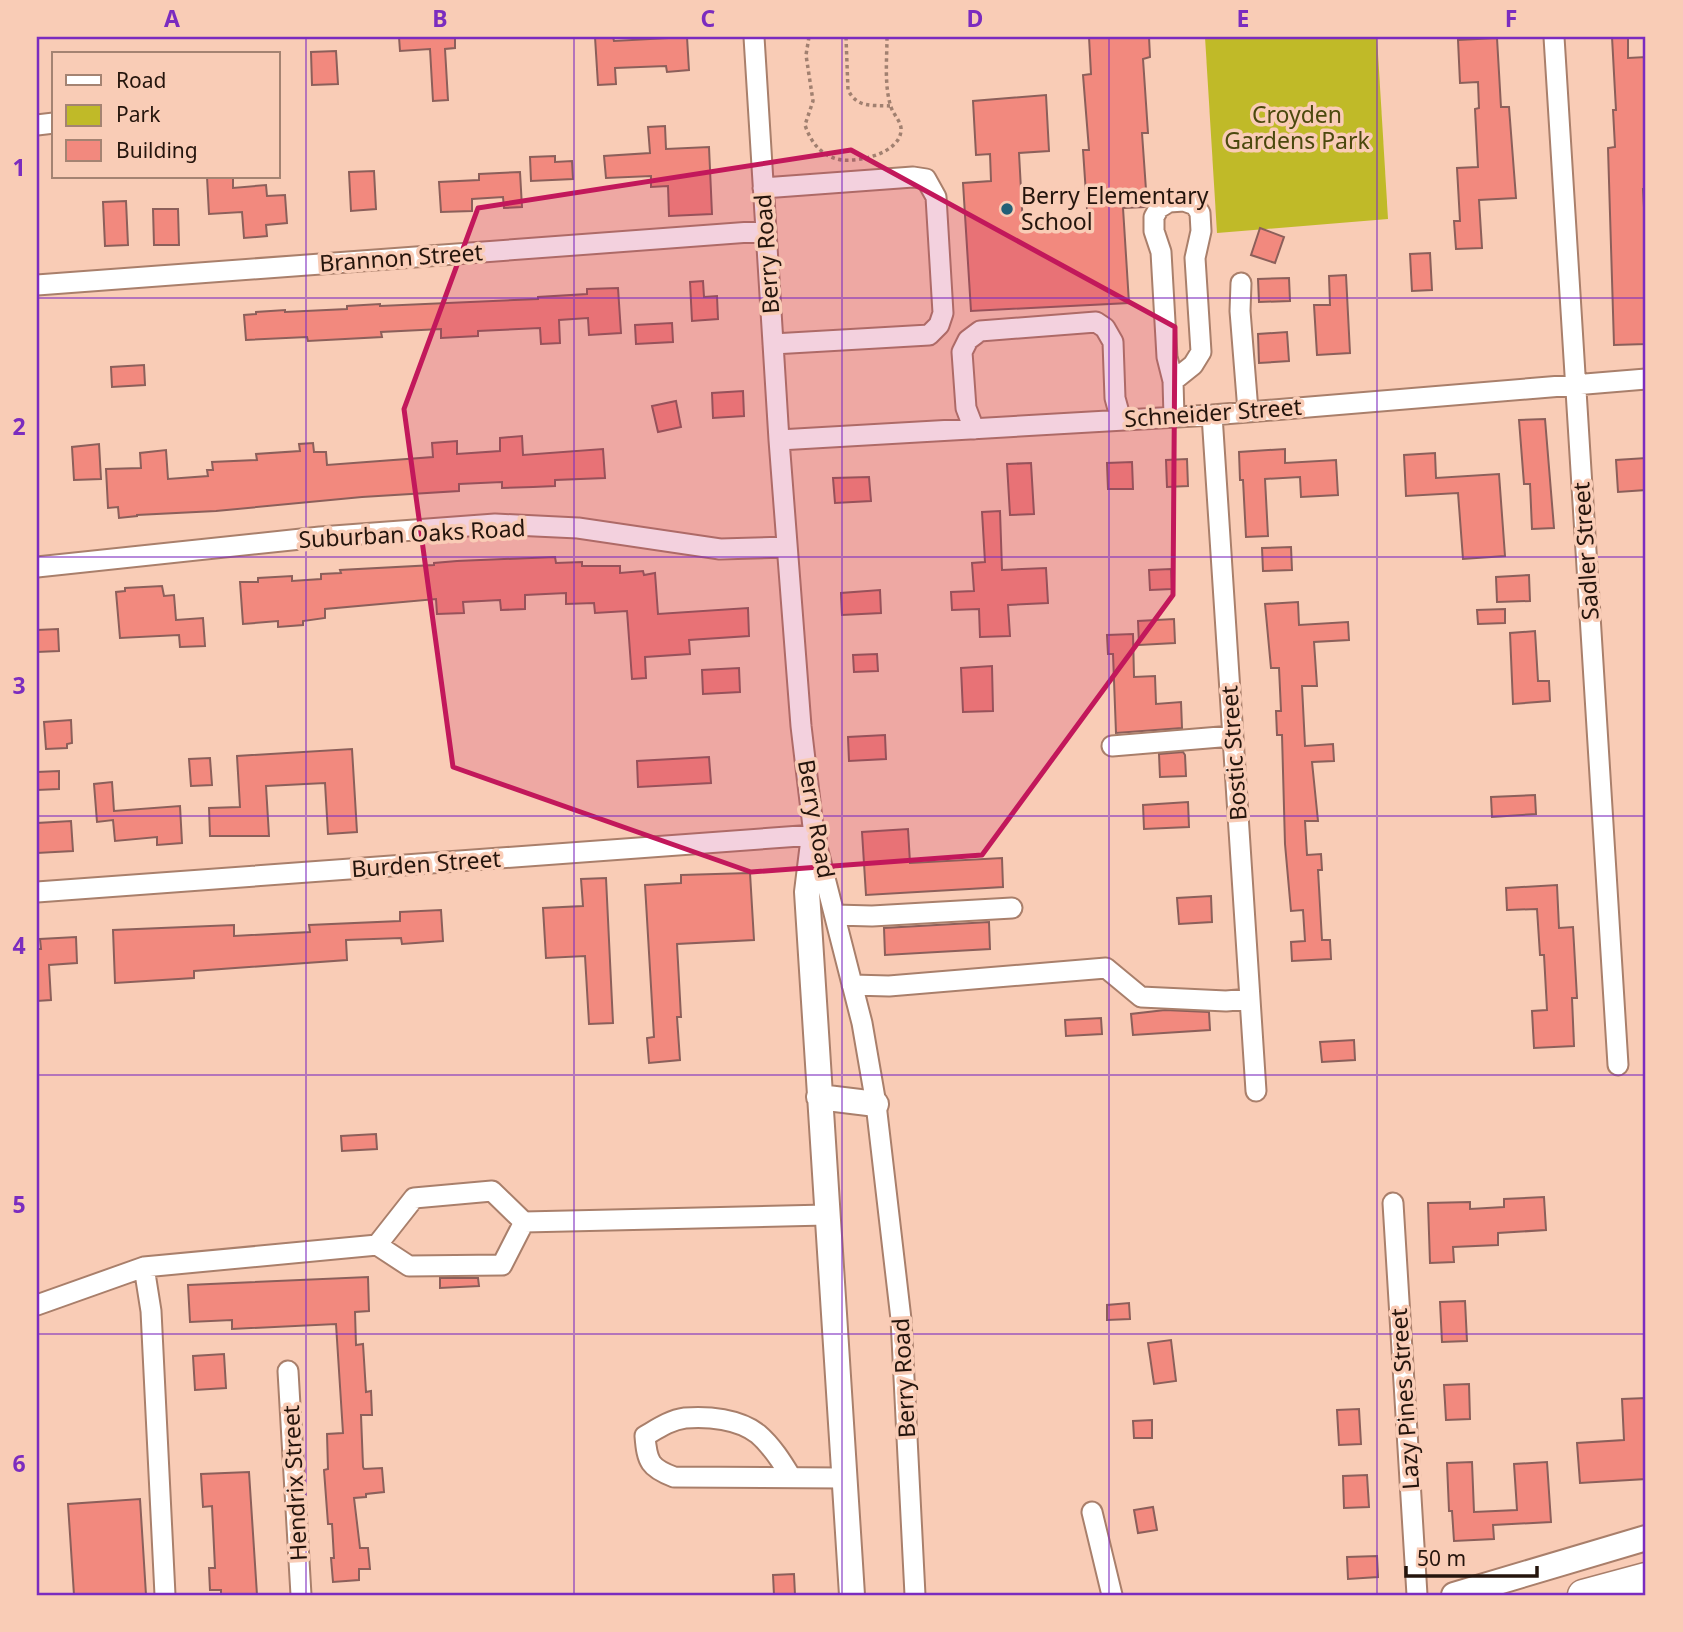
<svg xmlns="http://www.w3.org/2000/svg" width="1683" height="1632" viewBox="0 0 1683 1632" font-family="'Noto Sans',sans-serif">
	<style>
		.green { fill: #c0ba28 }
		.building { fill: #f2897e; stroke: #8c5f5a; stroke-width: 2 }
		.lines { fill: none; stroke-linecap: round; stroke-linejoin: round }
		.minor-casing { stroke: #a97f6b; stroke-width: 23 }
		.major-casing { stroke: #a97f6b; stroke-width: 28 }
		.highway-casing { stroke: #a97f6b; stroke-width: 33 }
		.path { stroke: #a18070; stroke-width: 3.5; stroke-dasharray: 3.5 3.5; stroke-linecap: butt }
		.minor { stroke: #fff; stroke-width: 19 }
		.major { stroke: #fff; stroke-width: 24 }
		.highway { stroke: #fff; stroke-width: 30 }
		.marked { fill: #c2185b; fill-opacity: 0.2; stroke: #c2185b; stroke-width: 5; stroke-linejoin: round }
		.grid { fill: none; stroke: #7b2cbf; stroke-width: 2; stroke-opacity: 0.55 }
		.poi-dot { fill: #235f77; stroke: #f9ccb6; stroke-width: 2.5 }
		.labels { text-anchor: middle; stroke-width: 7; stroke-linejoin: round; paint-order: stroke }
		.park-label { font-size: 23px; fill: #4b490d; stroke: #f9ccb6 }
		.poi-label { font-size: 23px; fill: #25150d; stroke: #f9ccb6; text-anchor: start }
		.street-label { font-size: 23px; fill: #25150d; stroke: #f9ccb6 }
		.neatline { fill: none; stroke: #7b2cbf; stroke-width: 2.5 }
		.grid-label { font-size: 23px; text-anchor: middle; font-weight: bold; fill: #7b2cbf }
	</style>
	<rect width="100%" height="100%" fill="#f9ccb6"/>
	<!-- green -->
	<path class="green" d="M1205 37H1377L1388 219 1217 233Z"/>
	<!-- building -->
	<path class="building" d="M399 37H455V48L445 49 448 100 433 101 430 49 400 51Z
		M595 37H613L614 41 687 37 689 70 667 72 666 66 615 68 616 84 598 85Z
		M1089 37H1149L1150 57 1143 59 1148 133H1142L1147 204 1145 207 1123 208 1129 303 971 311 963 183 991 181 990 154 976 155 973 101 1046 95 1049 151 1019 153 1023 226 1088 223 1083 150H1089L1083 75 1091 74Z
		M1612 37H1628V58L1646 57V189H1643L1646 244V344L1614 345 1608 148 1615 147 1613 110H1616Z
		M1497 38 1501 107H1509L1516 198 1479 200 1482 248 1456 249 1454 221H1460L1457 168 1478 167 1475 109 1479 108 1478 82 1460 83 1458 40Z
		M336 51 338 84 312 85 311 52Z
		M665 126 666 149 709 147 712 214 669 216 668 186 651 187V176L606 178 604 156 650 153 648 127Z
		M555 156V162L572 161 573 179 531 181 530 157Z
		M374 171 376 209 351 211 349 172Z
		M520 172 522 207 504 208 503 197 472 199V211L441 212 439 182 479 180V174Z
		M207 177H233V188L266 185 267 196 285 195 287 223 266 225 267 236 244 238 242 212 209 214Z
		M126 201 128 245 105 246 103 202Z
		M153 209H178L179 245H154Z
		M1260 228 1284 237 1275 263 1251 255Z
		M1430 253 1432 290 1412 291 1410 254Z
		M1346 275 1350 353 1317 355 1314 305H1330L1329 276Z
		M1289 278 1290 301 1259 302 1258 279Z
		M703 281 704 297 717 296 718 319 692 321 690 282Z
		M618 288 621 333 589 335 588 318 559 320 560 343 541 344 540 328 478 331V336L441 338V329L381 332 382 337 308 341 307 337 246 340 244 315 256 314V312L285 310V312L347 309V306L380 304V306L538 299V297L587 294V289Z
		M672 323 673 342 636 344 635 325Z
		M1287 332 1289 361 1259 363 1258 334Z
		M144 365 145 385 112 387 111 367Z
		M743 391 744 416 713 418 712 393Z
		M676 401 681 427 658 432 652 406Z
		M1545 419 1554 528 1532 529 1530 484H1524L1519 420Z
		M522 436 523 455 603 449 605 478 555 480V486L533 487 502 488V482L459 484V491L362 497 216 511 137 515V516L119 518 118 507 108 508 106 469 141 468 140 453 166 450 168 479 208 476 207 470H213L212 462 257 460 256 454 300 451 299 444 313 443 314 452H326L327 465 433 457 432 443 457 441V454L500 451V438Z
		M99 444 101 479 74 480 72 447Z
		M1285 449V463L1336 460 1338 495 1301 497 1300 477 1265 479 1268 536 1246 537 1243 480H1240L1239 452Z
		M1435 453 1436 478 1499 474 1505 556 1463 559 1458 493 1406 496 1404 455Z
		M1646 458V490L1618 492 1616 460Z
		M1187 459 1188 486 1167 487 1166 460Z
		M1132 462 1133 489H1108L1107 463Z
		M1031 463 1034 514 1010 515 1007 464Z
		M869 477 871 501 835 503 833 478Z
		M1000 511 1002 570 1046 568 1048 603 1008 605 1010 636 980 637 979 609 952 610 951 592 974 591 972 563 985 562 982 512Z
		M1291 547 1292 570 1263 571 1262 548Z
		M555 557 556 563 582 562V566H620V573L643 571 644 575 655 573 658 614 748 608 749 636 689 640 690 654 645 657 646 678 632 679 627 611 595 613 594 603 566 604V593L525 595V609L501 610 500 600 463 602 464 613 437 614 436 599 325 609V618L303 621V625L278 627V621L243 624 240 582H258V578L292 576V581L321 579V574L341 573 340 570 434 565V563L457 561Z
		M1171 569 1172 589 1150 590 1149 570Z
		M1529 575 1530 601 1497 602 1496 577Z
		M162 586 164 596 174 595 176 620 203 618 205 646 180 647 179 635 120 638 116 592 125 591V588Z
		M880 590 881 613 842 615 841 593Z
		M1298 602 1299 625 1348 622 1349 640 1314 642 1317 686H1302L1305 746 1333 744 1334 761 1312 762 1318 821H1305L1307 855 1321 854 1322 870H1318L1322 940H1330L1331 959 1292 961 1291 942 1305 941 1303 910 1291 911 1285 844 1282 735H1277L1276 711H1281L1279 668H1271L1265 604Z
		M1505 609V623L1478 624 1477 610Z
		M1174 619 1175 643 1139 645 1138 621Z
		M58 629 59 651 37 652V630Z
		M1535 631 1538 681H1549L1550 701 1513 704 1510 633Z
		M1133 634 1134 677 1155 676 1156 704 1181 702 1182 728 1116 733 1113 654H1108L1107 635Z
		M877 654 878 671 854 672 853 655Z
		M992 666 993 711 963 712 961 668Z
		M739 668 740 692 703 694 702 670Z
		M71 720 72 743 67 744V748L46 749 44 722Z
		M885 735 886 759 849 761 848 737Z
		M352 749 357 832 328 834 325 783 266 786 269 836H210L209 808 240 807 237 756Z
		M1183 752 1185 755 1186 776 1160 777 1159 754Z
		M709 757 711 783 638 787 637 761Z
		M210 758 212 785 191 786 189 759Z
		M59 771V789L37 790V772Z
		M112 782 114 811 180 806 182 843 157 845V837L115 841 113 820 97 822 94 784Z
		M1535 795 1536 814 1492 817 1491 797Z
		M1188 802 1189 827 1144 829 1143 805Z
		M71 821 73 851 37 853V823Z
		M908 829 910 863 1002 858 1003 887 866 895 862 832Z
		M750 873 754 940 677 944 681 1017H677L680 1060 649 1063 647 1038 654 1037 645 885 681 883V875Z
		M606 878 613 1023 589 1024 585 956 546 958 543 908 583 906 581 879Z
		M1557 885 1559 928 1573 927 1577 998H1572L1574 1046 1534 1048 1532 1011 1547 1010 1544 955H1540L1537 909 1507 910 1506 888Z
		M1211 896 1212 922 1179 924 1177 898Z
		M441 910 443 941 402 944 401 938 346 940 347 960 194 971V978L115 983 113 930 234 925V936L310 932 309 925 400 921V912Z
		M989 922 990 949 885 955 884 928Z
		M76 937 77 963 49 965 51 1000 37 1001V949H41L40 939Z
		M1165 1010 1209 1012 1210 1030 1133 1035 1131 1014Z
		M1101 1018 1102 1034 1066 1036 1065 1020Z
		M1354 1040 1355 1060 1322 1062 1320 1042Z
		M376 1134 377 1149 342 1151 341 1136Z
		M1544 1197 1546 1230 1498 1233V1245L1453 1247 1454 1262 1430 1263 1428 1203 1470 1202V1209L1504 1207V1199Z
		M368 1277 369 1311 355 1312 356 1345 363 1344 366 1392 371 1391 372 1415H361L363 1467 364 1469 382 1468 384 1492 366 1494V1497L354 1498 360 1548H368L370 1569H359V1580L333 1582 331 1558H334L332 1524H328L324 1470 328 1469 327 1434 343 1433 336 1324 232 1329V1320L190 1322 188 1285Z
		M440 1278H478L479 1286 440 1288Z
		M1465 1301 1467 1341 1442 1342 1440 1302Z
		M1129 1303 1130 1319 1107 1320V1305Z
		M1171 1340 1176 1381 1154 1384 1148 1343Z
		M224 1354 226 1388 195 1390 193 1356Z
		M1469 1384 1470 1419 1446 1420 1444 1385Z
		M1646 1398V1479L1580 1483 1577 1443 1624 1440 1622 1399Z
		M1359 1409 1361 1444 1339 1445 1337 1410Z
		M1152 1420V1438H1134L1133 1421Z
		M1472 1462 1474 1512 1517 1510 1514 1464 1547 1462 1551 1522 1493 1525 1494 1539 1454 1541 1452 1511H1449L1447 1463Z
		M249 1472 257 1595H221V1590H210L209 1568H215L212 1506 203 1507 201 1474Z
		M1367 1475 1369 1507 1344 1508 1343 1476Z
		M140 1499 146 1595H74L68 1504Z
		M1153 1507 1157 1530 1138 1533 1134 1510Z
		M1377 1556 1378 1577 1348 1579 1347 1557Z
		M794 1574 795 1595H774L773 1575Z"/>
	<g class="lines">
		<!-- minor casing -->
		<g class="minor-casing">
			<path id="minor" d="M754 37 779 440 801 726 814 835 862 1023 876 1104 901 1319 915 1595
				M1554 37 1618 1065
				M37 125 54 123
				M763 188 913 177 926 179 936 197 943 313 939 325 929 335 773 344
				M1241 283 1240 311 1248 411
				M37 285 765 231
				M1173 381 1193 365 1201 352 1195 258 1201 231 1200 213 1195 205 1184 201 1169 202 1159 208 1154 217V231L1161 252 1167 357 1173 381 1174 417
				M1212 415 1256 1091
				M974 429 966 408 962 352 968 340 980 331 1096 322 1105 328 1113 342 1115 398 1121 420
				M779 440 1212 415 1646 379
				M37 567 320 537 495 524 578 528 720 549 787 547
				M1112 746 1232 736
				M37 892 814 835
				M835 915 872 916 1012 908
				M852 985 889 986 1106 968 1141 997 1226 1001 1250 999
				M1393 1203 1417 1595
				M524 1222 502 1265 409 1266 377 1245 414 1198 492 1191 524 1222 826 1215
				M144 1267 151 1311 165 1595
				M37 1305 144 1267 377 1245
				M288 1371 301 1595
				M791 1477C782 1462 772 1446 758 1434 739 1419 708 1416 685 1418 670 1420 657 1429 645 1436 647 1462 650 1468 674 1477L844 1478
				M1092 1512 1112 1595"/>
		</g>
		<!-- major casing -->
		<g class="major-casing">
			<path id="major" d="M814 835 807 892 852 1595
				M819 1097 876 1104
				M1454 1595 1646 1538"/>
		</g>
		<!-- highway casing -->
		<g class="highway-casing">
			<path id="highway" d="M1583 1595 1646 1578"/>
		</g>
		<!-- path -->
		<path class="path" d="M809 37 806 55 813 101 805 125C811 143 822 157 842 160 860 162 899 153 901 131 902 122 894 116 891 107 884 86 887 59 887 37
			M846 37 848 90C857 108 872 105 890 106"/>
		<!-- minor -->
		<use href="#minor" class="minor"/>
		<!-- major -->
		<use href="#major" class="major"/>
		<!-- highway -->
		<use href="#highway" class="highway"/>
	</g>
	<!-- marked area -->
	<path class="marked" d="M851 150 1175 327 1173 595 982 855 751 872 453 767 404 409 478 208Z"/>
	<!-- grid -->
	<path class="grid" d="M306 37V1595M574 37V1595M842 37V1595M1109 37V1595M1377 37V1595M37 298H1646M37 557H1646M37 816H1646M37 1075H1646M37 1334H1646"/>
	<!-- markers -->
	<circle class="poi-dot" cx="1007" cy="209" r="7"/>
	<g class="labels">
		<!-- park labels -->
		<g class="park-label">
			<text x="1297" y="123">Croyden<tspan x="1297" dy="26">Gardens Park</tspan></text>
		</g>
		<!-- poi labels -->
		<g class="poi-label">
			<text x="1021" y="204">Berry Elementary<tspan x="1021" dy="26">School</tspan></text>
		</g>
		<!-- street labels -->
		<g class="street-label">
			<text transform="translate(767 254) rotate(-94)" y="8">Berry Road</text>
			<text transform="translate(401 258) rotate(-4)" y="8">Brannon Street</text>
			<text transform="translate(1213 413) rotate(-4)" y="8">Schneider Street</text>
			<text transform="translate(412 534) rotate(-3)" y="8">Suburban Oaks Road</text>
			<text transform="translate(1586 551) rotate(-94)" y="8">Sadler Street</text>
			<text transform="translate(1234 753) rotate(-94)" y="8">Bostic Street</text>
			<text transform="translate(816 819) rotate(80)" y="8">Berry Road</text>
			<text transform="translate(426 864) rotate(-4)" y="8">Burden Street</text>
			<text transform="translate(904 1378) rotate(-93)" y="8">Berry Road</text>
			<text transform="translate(1405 1399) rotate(-94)" y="8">Lazy Pines Street</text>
			<text transform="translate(295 1483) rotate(-93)" y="8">Hendrix Street</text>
		</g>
	</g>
	<!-- border -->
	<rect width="1683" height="1632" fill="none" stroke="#f9ccb6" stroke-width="77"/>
	<!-- legend -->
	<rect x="52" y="52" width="228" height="126" fill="#f9ccb6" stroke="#a48372" stroke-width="2"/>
	<rect x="66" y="75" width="35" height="10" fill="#ffffff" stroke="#a48372" stroke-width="2"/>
	<text x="116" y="88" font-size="21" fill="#25150d">Road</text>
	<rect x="66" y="105" width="35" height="21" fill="#c0ba28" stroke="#a48372" stroke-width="2"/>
	<text x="116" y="122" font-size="21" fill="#25150d">Park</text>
	<rect x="66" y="140" width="35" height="21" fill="#f2897e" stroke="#a48372" stroke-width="2"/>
	<text x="116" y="158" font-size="21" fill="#25150d">Building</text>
	<!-- scale -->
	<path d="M1406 1566v10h131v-10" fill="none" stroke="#25150d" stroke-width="3.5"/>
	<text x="1417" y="1566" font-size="21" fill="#25150d" stroke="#f9ccb6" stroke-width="5" paint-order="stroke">50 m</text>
	<rect x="38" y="38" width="1606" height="1556" class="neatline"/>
	<g class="grid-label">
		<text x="172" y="27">A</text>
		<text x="440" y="27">B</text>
		<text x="708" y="27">C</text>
		<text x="975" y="27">D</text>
		<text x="1243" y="27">E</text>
		<text x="1511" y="27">F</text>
		<text x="19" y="176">1</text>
		<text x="19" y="435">2</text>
		<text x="19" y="694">3</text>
		<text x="19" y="954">4</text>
		<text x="19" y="1213">5</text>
		<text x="19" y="1472">6</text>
	</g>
</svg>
